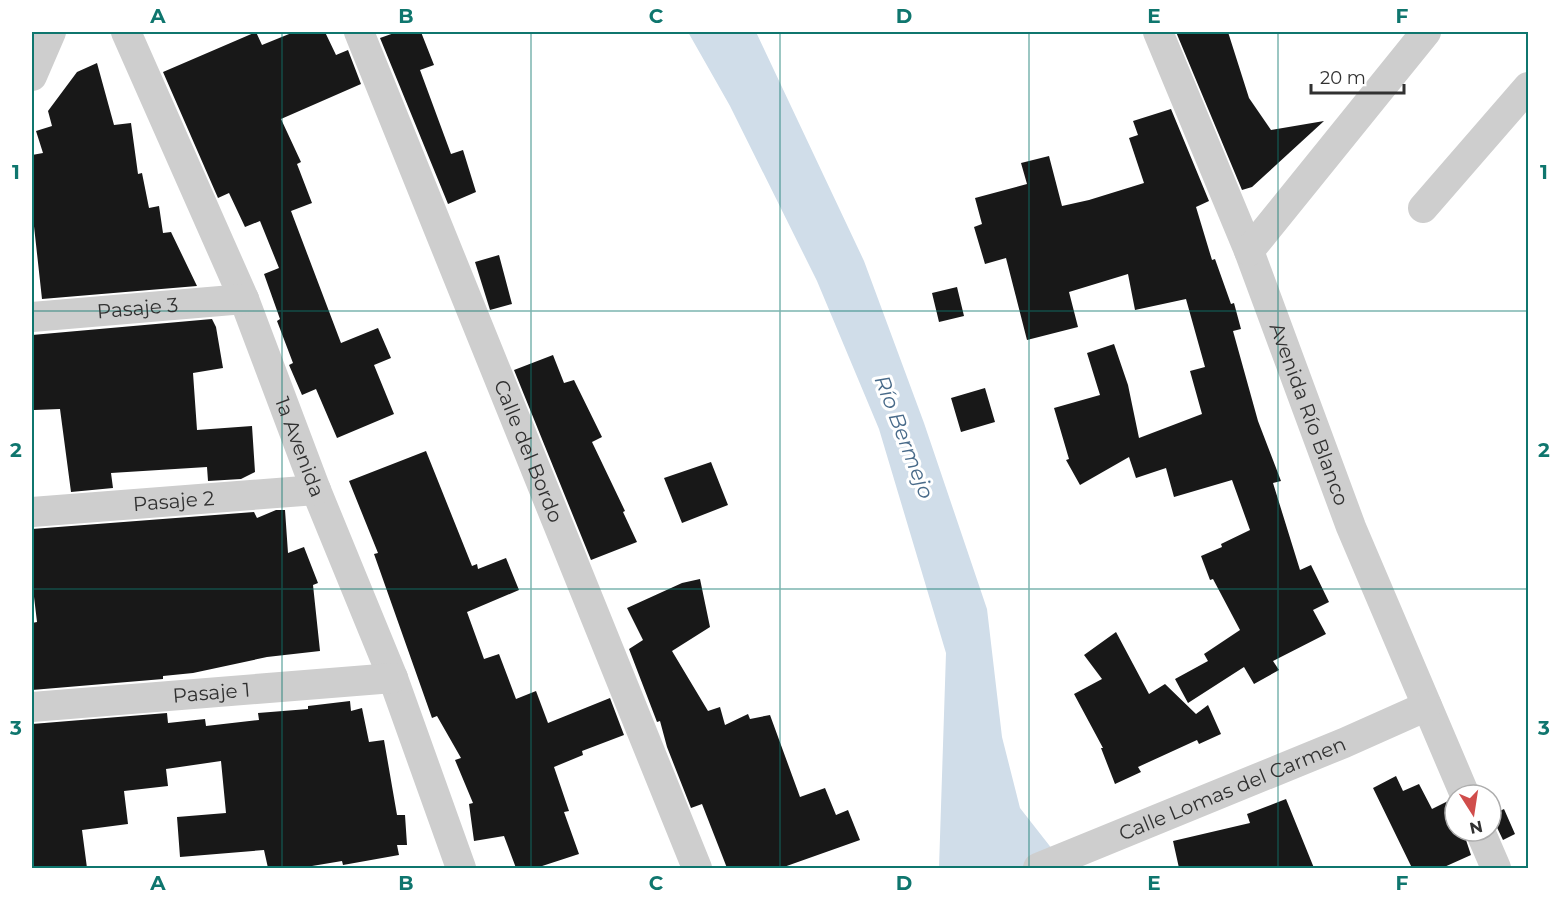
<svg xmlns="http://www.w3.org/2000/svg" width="1560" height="900" viewBox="0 0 1560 900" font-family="Montserrat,sans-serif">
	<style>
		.water { fill: #d0dde9 }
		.building { fill: #181818 }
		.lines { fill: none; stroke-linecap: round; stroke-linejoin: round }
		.minor { stroke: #cecece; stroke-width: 30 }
		.grid { fill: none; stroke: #0f766e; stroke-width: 1.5; stroke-opacity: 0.55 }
		.labels { text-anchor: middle; stroke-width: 6; stroke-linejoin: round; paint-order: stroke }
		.street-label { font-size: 20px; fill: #313131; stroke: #fff }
		.water-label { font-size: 21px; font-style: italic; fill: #486a89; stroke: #fff }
		.neatline { fill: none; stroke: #0f766e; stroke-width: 2 }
		.grid-label { font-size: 20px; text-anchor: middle; font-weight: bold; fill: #0f766e }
	</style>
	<rect width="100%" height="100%" fill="#fff"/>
	<!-- water -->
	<path class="water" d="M688 32H756L864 261 924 423 987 609 1002 737 1020 808 1067 868H939L946 653 879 429 817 281 730 106Z"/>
	<!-- building -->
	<path class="building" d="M256 32 262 45 294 32H325L336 55 348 50 361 84 281 119 301 162 297 164 312 203 291 211 341 343 378 328 391 358 374 365 394 414 337 438 316 389 302 395 289 365 293 363 277 321 280 319 264 274 279 268 260 221 245 227 229 193 218 198 163 72Z
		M397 32H421L434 65 420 70 451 154 463 150 476 192 448 204 380 38Z
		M1176 32H1228L1249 98 1271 130 1324 121 1252 187 1242 190Z
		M97 63 114 125 131 123 138 174 142 173 149 208 159 206 163 233 171 232 197 286 42 299 32 208V155L43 153 36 131 52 126 48 111 77 72Z
		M1171 109 1209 201 1196 207 1212 260 1215 259 1231 304 1234 303 1241 329 1233 331 1258 421 1281 481 1273 483 1300 570 1311 565 1329 602 1313 610 1326 634 1273 661 1279 670 1254 684 1244 667 1188 703 1175 679 1208 661 1204 654 1240 630 1213 579 1210 580 1201 556 1222 547 1221 544 1250 530 1232 480 1174 497 1166 468 1136 478 1129 457 1080 485 1066 460 1069 459 1054 408 1100 395 1087 353 1114 344 1128 385 1139 438 1202 414 1190 371 1205 367 1186 299 1135 310 1128 274 1069 292 1078 327 1027 340 1006 258 985 264 974 227 982 224 975 198 1027 184 1021 163 1049 156 1062 206 1089 200 1144 183 1129 138 1138 135 1133 121Z
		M499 255 512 304 490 310 475 262Z
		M957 287 964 316 939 322 932 293Z
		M212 319 216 327 223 368 193 373 197 430 252 426 255 472 241 479 208 481 207 467 111 473 113 488 71 492 60 409 34 410 32 335Z
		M553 355 564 383 574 380 602 437 592 442 625 511 623 512 637 542 591 560 514 370Z
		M985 388 995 422 961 432 951 398Z
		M426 451 472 566 477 564 478 569 506 558 519 590 467 612 484 659 499 654 516 699 536 691 548 723 610 698 624 735 582 751 583 755 554 767 569 811 564 812 579 854 536 868H516L504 836 474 841 469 804 473 803 455 760 461 758 437 716 432 718 374 554 378 553 349 481Z
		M711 462 728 505 682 523 664 478Z
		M276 510H285L288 553 304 547 318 583 313 585 320 651 267 657 193 673 163 676V679L32 690V623L37 622 32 580V529L254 512 257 518Z
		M700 579 710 627 672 651 708 711 720 707 725 725 748 714 750 719 770 715 800 797 825 788 836 815 848 810 860 840 781 868H727L702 804 691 808 667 747 660 721 657 722 629 649 643 640 627 608 682 583Z
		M1116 632 1149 694 1165 684 1196 714 1208 705 1221 734 1199 744 1197 740 1138 767 1141 772 1115 784 1101 748H1103L1074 694 1102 679 1084 655Z
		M350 701 351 711 362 708 369 742 384 740 397 815H405L407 845H397L399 855 343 865 342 861 300 868H268L264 850 180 857 177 817 226 813 221 761 166 769 168 786 124 791 128 824 82 830 87 868H32V724L167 713 168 723 205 719 206 726 259 720 258 713 308 709V706Z
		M1396 776 1403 791 1419 784 1432 809 1448 801 1455 815V831H1463L1471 855 1442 868H1412L1373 788Z
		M1286 799 1314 868H1179L1173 841 1250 823 1247 814Z
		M1504 809 1515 834 1503 840 1491 815Z"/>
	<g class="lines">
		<!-- minor -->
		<g class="minor">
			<path id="s1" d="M126 32 244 299 316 490 393 678 461 868"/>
			<path id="s2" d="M359 32 697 868"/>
			<path id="s3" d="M1158 32 1249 251 1351 527 1465 795"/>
			<path d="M32 76 51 32"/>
			<path d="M1423 208 1528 87"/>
			<path d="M1249 251 1426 32"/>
			<path id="s4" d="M32 317 244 299"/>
			<path id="s5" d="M32 512 316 490"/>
			<path id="s6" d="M32 707 393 678"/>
			<path d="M1480 831 1496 868"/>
			<path id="s7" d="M1038 868 1344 743 1427 706"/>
		</g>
	</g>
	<!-- grid -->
	<path class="grid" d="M282 32V868M531 32V868M780 32V868M1029 32V868M1278 32V868M32 311H1528M32 589H1528"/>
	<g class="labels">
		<!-- street labels -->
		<g class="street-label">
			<text dy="7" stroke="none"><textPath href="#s4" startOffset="106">Pasaje 3</textPath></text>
			<text dy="7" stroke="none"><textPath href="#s3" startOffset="411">Avenida Río Blanco</textPath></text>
			<text dy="7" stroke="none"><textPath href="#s1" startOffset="450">1a Avenida</textPath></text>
			<text dy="7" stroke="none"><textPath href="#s2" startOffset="452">Calle del Bordo</textPath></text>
			<text dy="7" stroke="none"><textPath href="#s5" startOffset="142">Pasaje 2</textPath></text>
			<text dy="7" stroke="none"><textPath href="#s6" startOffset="180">Pasaje 1</textPath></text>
			<text dy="7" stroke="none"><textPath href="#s7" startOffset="210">Calle Lomas del Carmen</textPath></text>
		</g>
		<!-- water labels -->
		<g class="water-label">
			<text transform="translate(904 437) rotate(69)" y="7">Río Bermejo</text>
		</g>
	</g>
	<!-- border -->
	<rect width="1560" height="900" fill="none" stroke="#ffffff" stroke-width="66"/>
	<!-- north arrow -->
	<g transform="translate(1473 813) rotate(168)"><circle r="28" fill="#ffffff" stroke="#adadad" stroke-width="1.5"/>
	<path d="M0-4.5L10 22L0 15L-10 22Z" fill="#d04d4b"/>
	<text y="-9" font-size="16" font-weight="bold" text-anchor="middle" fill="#313131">N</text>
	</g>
	<!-- scale -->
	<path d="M1311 84v9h93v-9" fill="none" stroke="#313131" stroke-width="3"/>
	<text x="1320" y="84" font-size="18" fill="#313131" stroke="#ffffff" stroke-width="4.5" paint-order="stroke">20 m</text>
	<rect x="33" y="33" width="1494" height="834" class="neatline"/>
	<g class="grid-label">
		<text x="158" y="23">A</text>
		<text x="406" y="23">B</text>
		<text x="656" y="23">C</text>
		<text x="904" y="23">D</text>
		<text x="1154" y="23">E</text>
		<text x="1402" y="23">F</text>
		<text x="16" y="179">1</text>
		<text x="1544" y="179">1</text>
		<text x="16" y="457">2</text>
		<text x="1544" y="457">2</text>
		<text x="16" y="735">3</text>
		<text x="1544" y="735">3</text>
		<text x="158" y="890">A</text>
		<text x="406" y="890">B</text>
		<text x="656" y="890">C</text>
		<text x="904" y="890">D</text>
		<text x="1154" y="890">E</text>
		<text x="1402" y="890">F</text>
	</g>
</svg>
